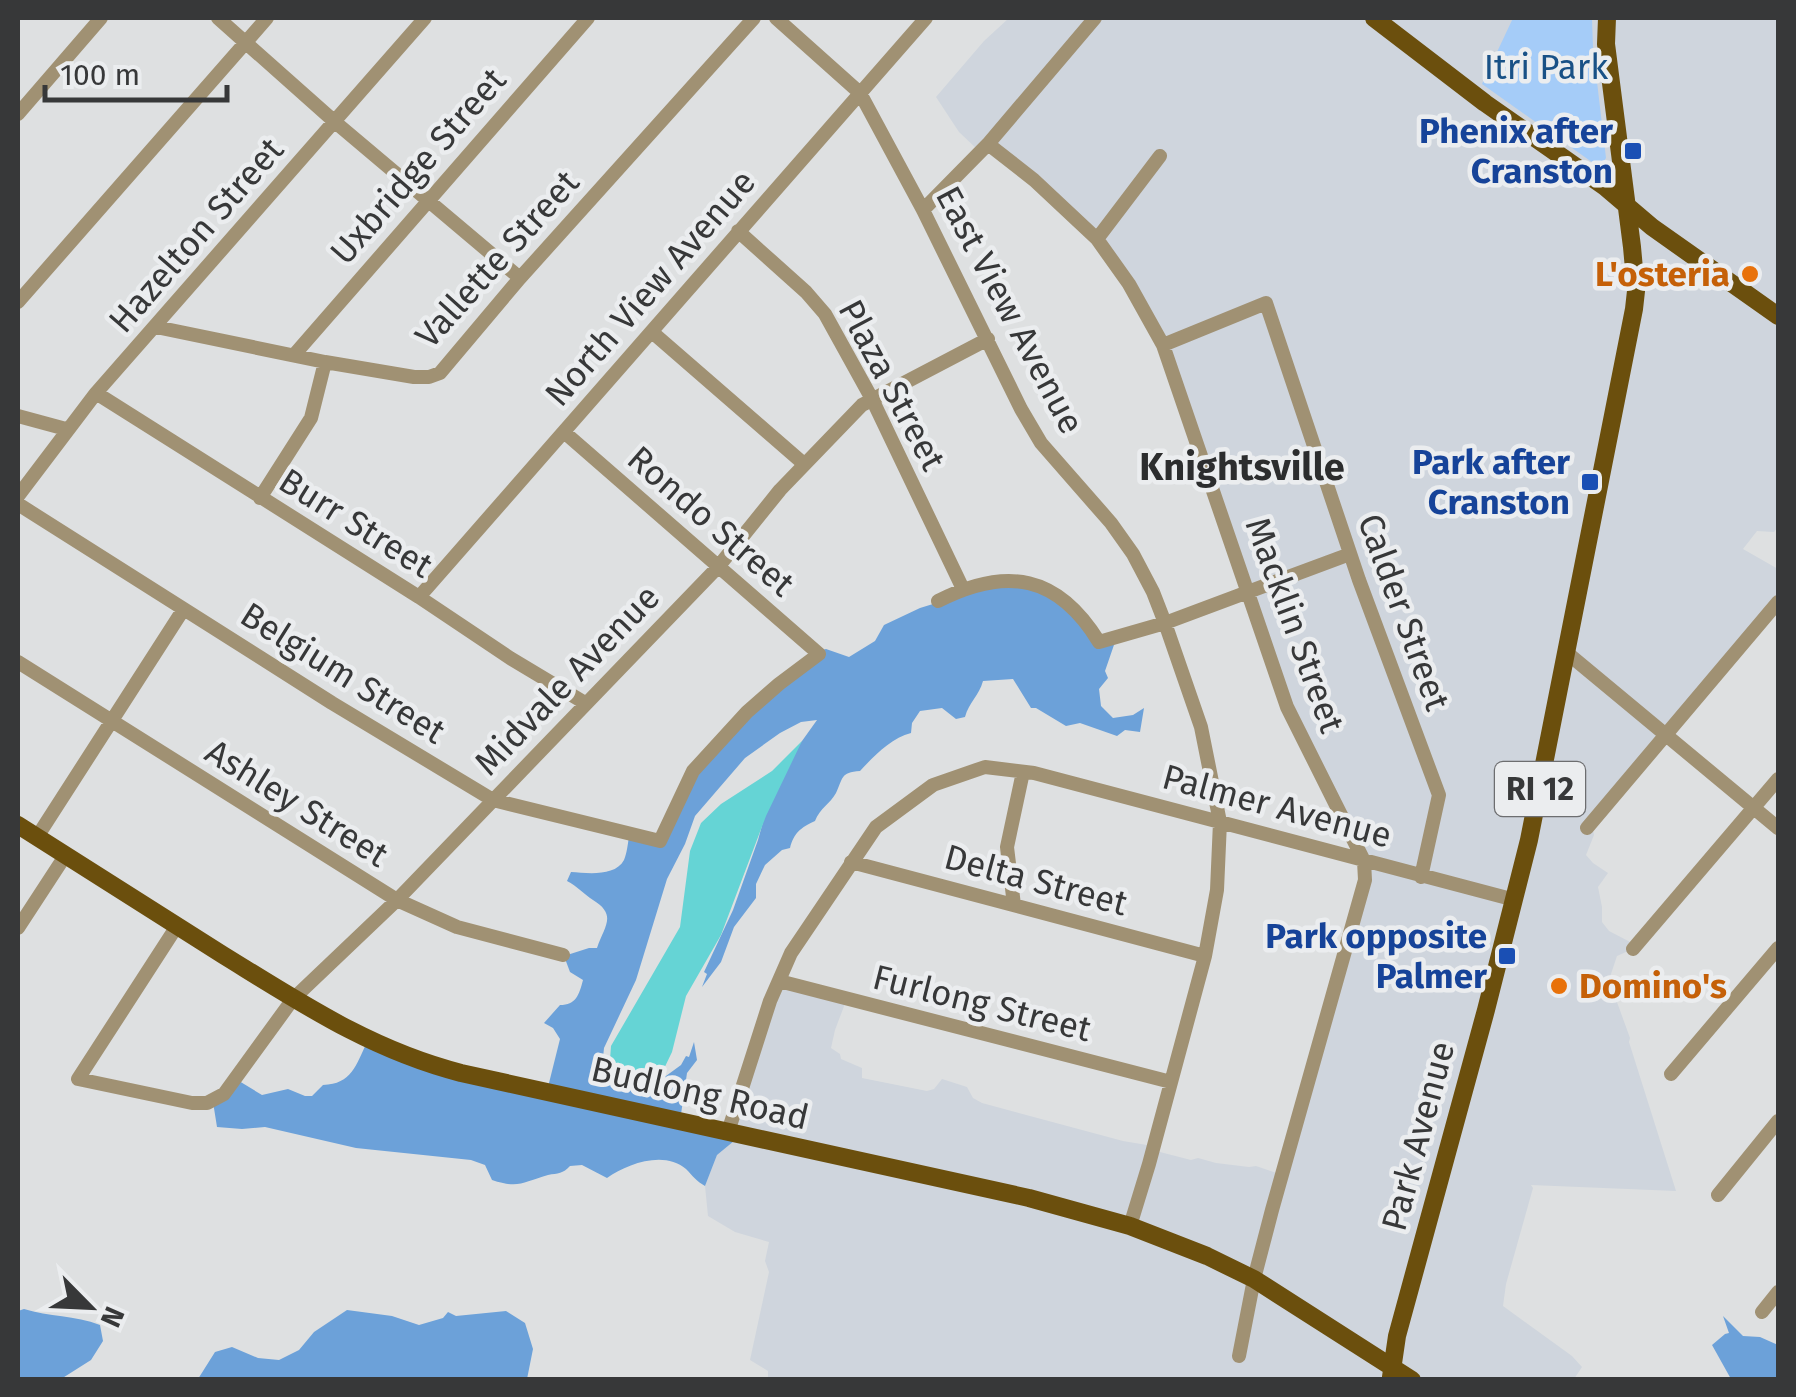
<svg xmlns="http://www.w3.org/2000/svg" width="1796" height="1397" viewBox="0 0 1796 1397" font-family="'Fira Sans',sans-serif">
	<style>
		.built { fill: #cfd5dd }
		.green { fill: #a5ccf8 }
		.forest { fill: #6ca1d9 }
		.water { fill: #65d4d5 }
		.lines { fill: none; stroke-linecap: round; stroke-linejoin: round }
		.minor { stroke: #a09173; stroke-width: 14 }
		.major { stroke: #6b4f0d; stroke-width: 18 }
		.transit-dot { fill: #1a4fb4; stroke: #ebedef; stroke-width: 4 }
		.food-dot { fill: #e8710a; stroke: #ebedef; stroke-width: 4 }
		.labels { text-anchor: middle; stroke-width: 9; stroke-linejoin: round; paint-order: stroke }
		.shield { fill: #ebedef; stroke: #6d6e70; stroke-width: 2.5 }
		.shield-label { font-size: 32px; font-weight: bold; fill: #373839 }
		.park-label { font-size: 35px; fill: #195186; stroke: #ebedef }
		.transit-label { font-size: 35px; font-weight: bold; fill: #164399; stroke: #ebedef; text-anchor: end }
		.street-label { font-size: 35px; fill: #373839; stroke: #ebedef }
		.food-label { font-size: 35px; font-weight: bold; fill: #c56008; stroke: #ebedef; text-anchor: end }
		.neighbourhood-label { font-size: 38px; font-weight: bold; fill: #2c2d2e; stroke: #ebedef }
	</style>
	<rect width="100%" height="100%" fill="#dee0e1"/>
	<!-- built -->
	<path class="built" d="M1009 18H1778V527L1774 532 1757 531 1743 549 1778 569V603L1592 825 1594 835 1586 855 1593 863 1608 873 1598 887 1602 907V922L1609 931 1636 945 1635 948 1617 956 1609 980 1630 1038 1629 1042 1676 1191 1531 1185 1533 1188 1506 1284 1503 1306 1572 1356 1582 1367 1574 1379H768V1371L750 1360 769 1272 765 1261 769 1242 735 1232 708 1216 705 1186 717 1155 739 1136 731 1133 779 982 846 1001 835 1030 831 1048 840 1054 841 1059 862 1068V1078L927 1091 934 1089 942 1079 967 1087 973 1098 982 1103 1123 1141 1153 1146 1156 1151 1191 1160 1198 1158 1216 1163 1249 1167 1256 1166 1282 1175 1366 879 1290 712 1165 348 1089 229 990 146 979 151 959 132 936 97 984 41Z"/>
	<!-- green -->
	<path class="green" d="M1513 18 1592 19 1593 48 1606 158 1602 164 1596 165 1482 84Z"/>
	<!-- forest -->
	<path class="forest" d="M1011 580 1044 587 1100 642H1115L1105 671 1108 678 1099 689 1101 706 1113 718 1133 715 1144 708 1140 732 1125 730 1117 736 1080 723 1066 726 1036 708H1031L1013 679 983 681C979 696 969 702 965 717L956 719 942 708 920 711 912 723 911 733C891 738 874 756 860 771 840 772 843 779 836 793 830 804 820 808 815 821 800 828 794 833 790 848L782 850 765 865 756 884V898L734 927 721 962 702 987 707 974 704 972 733 910 758 840 771 793 792 755 817 720 801 722 780 733 745 758 695 816 685 844 667 879 636 980 604 1048 603 1058C617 1072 637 1077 655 1084L681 1065 686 1056 689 1057 694 1042 697 1060 687 1073 680 1121 740 1136 717 1155 705 1186C696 1181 693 1176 686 1169 664 1150 627 1164 607 1178L582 1165 570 1166C563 1174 558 1173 548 1175 523 1182 519 1189 492 1180L485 1165 471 1160 356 1148 265 1127 242 1129 217 1127 213 1102 239 1081 262 1095 288 1089 305 1096H312L323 1085C352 1084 356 1065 367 1042L547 1091 560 1039 553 1028 544 1023 560 1005C576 1005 579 995 583 980L570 972 564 956 589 948H597C605 925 617 915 593 900 584 894 577 886 567 881L571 872C587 873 615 877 624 860 627 853 628 843 629 836L658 841 697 768 819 651 826 649 849 657 875 641 884 625 920 608Z
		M24 1309C49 1317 75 1315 100 1325L103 1341 91 1360 61 1379H18V1311Z
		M347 1310 392 1316 419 1325 443 1318 448 1312 456 1316 506 1311 525 1323 533 1349 527 1379H198L215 1352 232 1347 258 1358 279 1360 299 1350 314 1332Z
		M1723 1316 1743 1336 1760 1337 1778 1345V1379H1731L1712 1345 1725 1334 1729 1333Z"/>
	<!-- water -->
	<path class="water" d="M802 741 766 816 721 935 686 996 672 1052 660 1077 646 1079 610 1060 611 1046 680 927 690 851 701 823 721 804 772 771Z"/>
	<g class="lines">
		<!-- minor -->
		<path class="minor" d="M218 18 335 122 520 278
			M776 18 860 93 923 210 1021 409 1041 443 1111 523 1133 554 1153 592 1165 623 1201 727 1220 822 1217 890 1205 956 1149 1164 1130 1226
			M18 114 101 18
			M988 144 1034 180 1097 239 1129 284 1163 345 1287 707 1364 861 1365 880 1272 1210 1254 1279 1239 1356
			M923 210 988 144 1095 18
			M738 231 806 292 825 314 872 399 963 589
			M1097 239 1160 156
			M18 302 267 18
			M156 327 325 362 414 377H429L440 373 520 278 754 18
			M652 332 804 464
			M1163 345 1266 303 1359 580 1439 795 1421 877
			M294 355 588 18
			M96 393 419 597 510 658 585 703
			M18 416 66 429
			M18 496 96 393 425 18
			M260 498 311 418 325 362
			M18 504 332 703 493 800 660 841 693 771 747 712 779 684 819 654 564 432
			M419 597 926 18
			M938 601C1007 566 1058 575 1099 642L1165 623 1350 554
			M1566 652 1778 828
			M18 662 397 900 457 927 563 955
			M1587 828 1778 602
			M37 837 183 610
			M851 862 1205 956
			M1014 905 1007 847 1023 772
			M177 926 78 1079 192 1103H207L224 1094 293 999 397 900 718 567 780 490 862 405 988 339
			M18 928 65 856
			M1633 949 1778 779
			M779 981 1171 1082
			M1671 1074 1778 948
			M728 1132 770 1001 791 953 876 827 933 785 985 767 1034 773 1515 900
			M1718 1195 1778 1121
			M1762 1312 1778 1292"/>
		<!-- major -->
		<path class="major" d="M1374 18 1485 103 1605 187 1652 227 1778 316
			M18 825C86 868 154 912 223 955 301 1003 371 1050 461 1073L1029 1198 1130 1226 1207 1256 1254 1279 1412 1380
			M1391 1377 1397 1336 1486 1010 1529 840 1634 309 1636 291 1632 247 1606 44 1607 18"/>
	</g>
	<!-- markers -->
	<g class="transit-dot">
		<rect x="1623" y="141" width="20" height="20" rx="5"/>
		<rect x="1580" y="472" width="20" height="20" rx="5"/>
		<rect x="1497" y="946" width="20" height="20" rx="5"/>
	</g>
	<g class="food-dot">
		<circle cx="1750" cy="274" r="10"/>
		<circle cx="1559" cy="986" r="10"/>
	</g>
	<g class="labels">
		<!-- shield labels -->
		<rect class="shield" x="1495" y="762" width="90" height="54" rx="8"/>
		<g class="shield-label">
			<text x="1540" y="800">RI 12</text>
		</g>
		<!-- park labels -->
		<g class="park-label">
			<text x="1546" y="79">Itri Park</text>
		</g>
		<!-- transit labels -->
		<g class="transit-label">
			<text x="1613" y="143">Phenix after<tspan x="1613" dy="40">Cranston</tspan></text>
			<text x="1570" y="474">Park after<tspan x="1570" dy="40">Cranston</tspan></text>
			<text x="1487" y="948">Park opposite<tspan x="1487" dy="40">Palmer</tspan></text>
		</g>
		<!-- street labels -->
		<g class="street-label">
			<text transform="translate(418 166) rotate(-49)" y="12">Uxbridge Street</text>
			<text transform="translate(196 235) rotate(-49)" y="12">Hazelton Street</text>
			<text transform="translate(497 259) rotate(-48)" y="12">Vallette Street</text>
			<text transform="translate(650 288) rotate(-49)" y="12">North View Avenue</text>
			<text transform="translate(1010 310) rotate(62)" y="12">East View Avenue</text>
			<text transform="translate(892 385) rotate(62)" y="12">Plaza Street</text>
			<text transform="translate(711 521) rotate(41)" y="12">Rondo Street</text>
			<text transform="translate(356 523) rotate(32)" y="12">Burr Street</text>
			<text transform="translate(1404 612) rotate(70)" y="12">Calder Street</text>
			<text transform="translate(1295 625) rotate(70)" y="12">Macklin Street</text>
			<text transform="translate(343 673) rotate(32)" y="12">Belgium Street</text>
			<text transform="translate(567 680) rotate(-46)" y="12">Midvale Avenue</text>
			<text transform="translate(297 803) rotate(32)" y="12">Ashley Street</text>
			<text transform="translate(1277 806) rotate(15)" y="12">Palmer Avenue</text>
			<text transform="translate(1036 880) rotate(15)" y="12">Delta Street</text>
			<text transform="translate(982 1003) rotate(14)" y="12">Furlong Street</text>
			<text transform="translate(700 1093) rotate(13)" y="12">Budlong Road</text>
			<text transform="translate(1418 1136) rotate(-75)" y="12">Park Avenue</text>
		</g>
		<!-- food labels -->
		<g class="food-label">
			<text x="1730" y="286">L'osteria</text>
			<text x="1579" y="998" text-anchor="start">Domino's</text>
		</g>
		<!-- neighbourhood labels -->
		<g class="neighbourhood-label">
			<text x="1242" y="480">Knightsville</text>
		</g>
	</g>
	<!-- border -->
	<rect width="1796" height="1397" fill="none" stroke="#373839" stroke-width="40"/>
	<!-- north arrow -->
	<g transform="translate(90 1307) rotate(114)" stroke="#ebedef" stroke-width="8" paint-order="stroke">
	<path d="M0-8L18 38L0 25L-18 38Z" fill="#373839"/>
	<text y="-15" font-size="28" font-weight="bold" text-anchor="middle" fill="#373839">N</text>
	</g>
	<!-- scale -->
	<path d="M45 85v15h182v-15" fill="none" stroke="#373839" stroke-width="5"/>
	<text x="60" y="85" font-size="30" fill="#373839" stroke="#ebedef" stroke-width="8" paint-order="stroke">100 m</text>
</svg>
